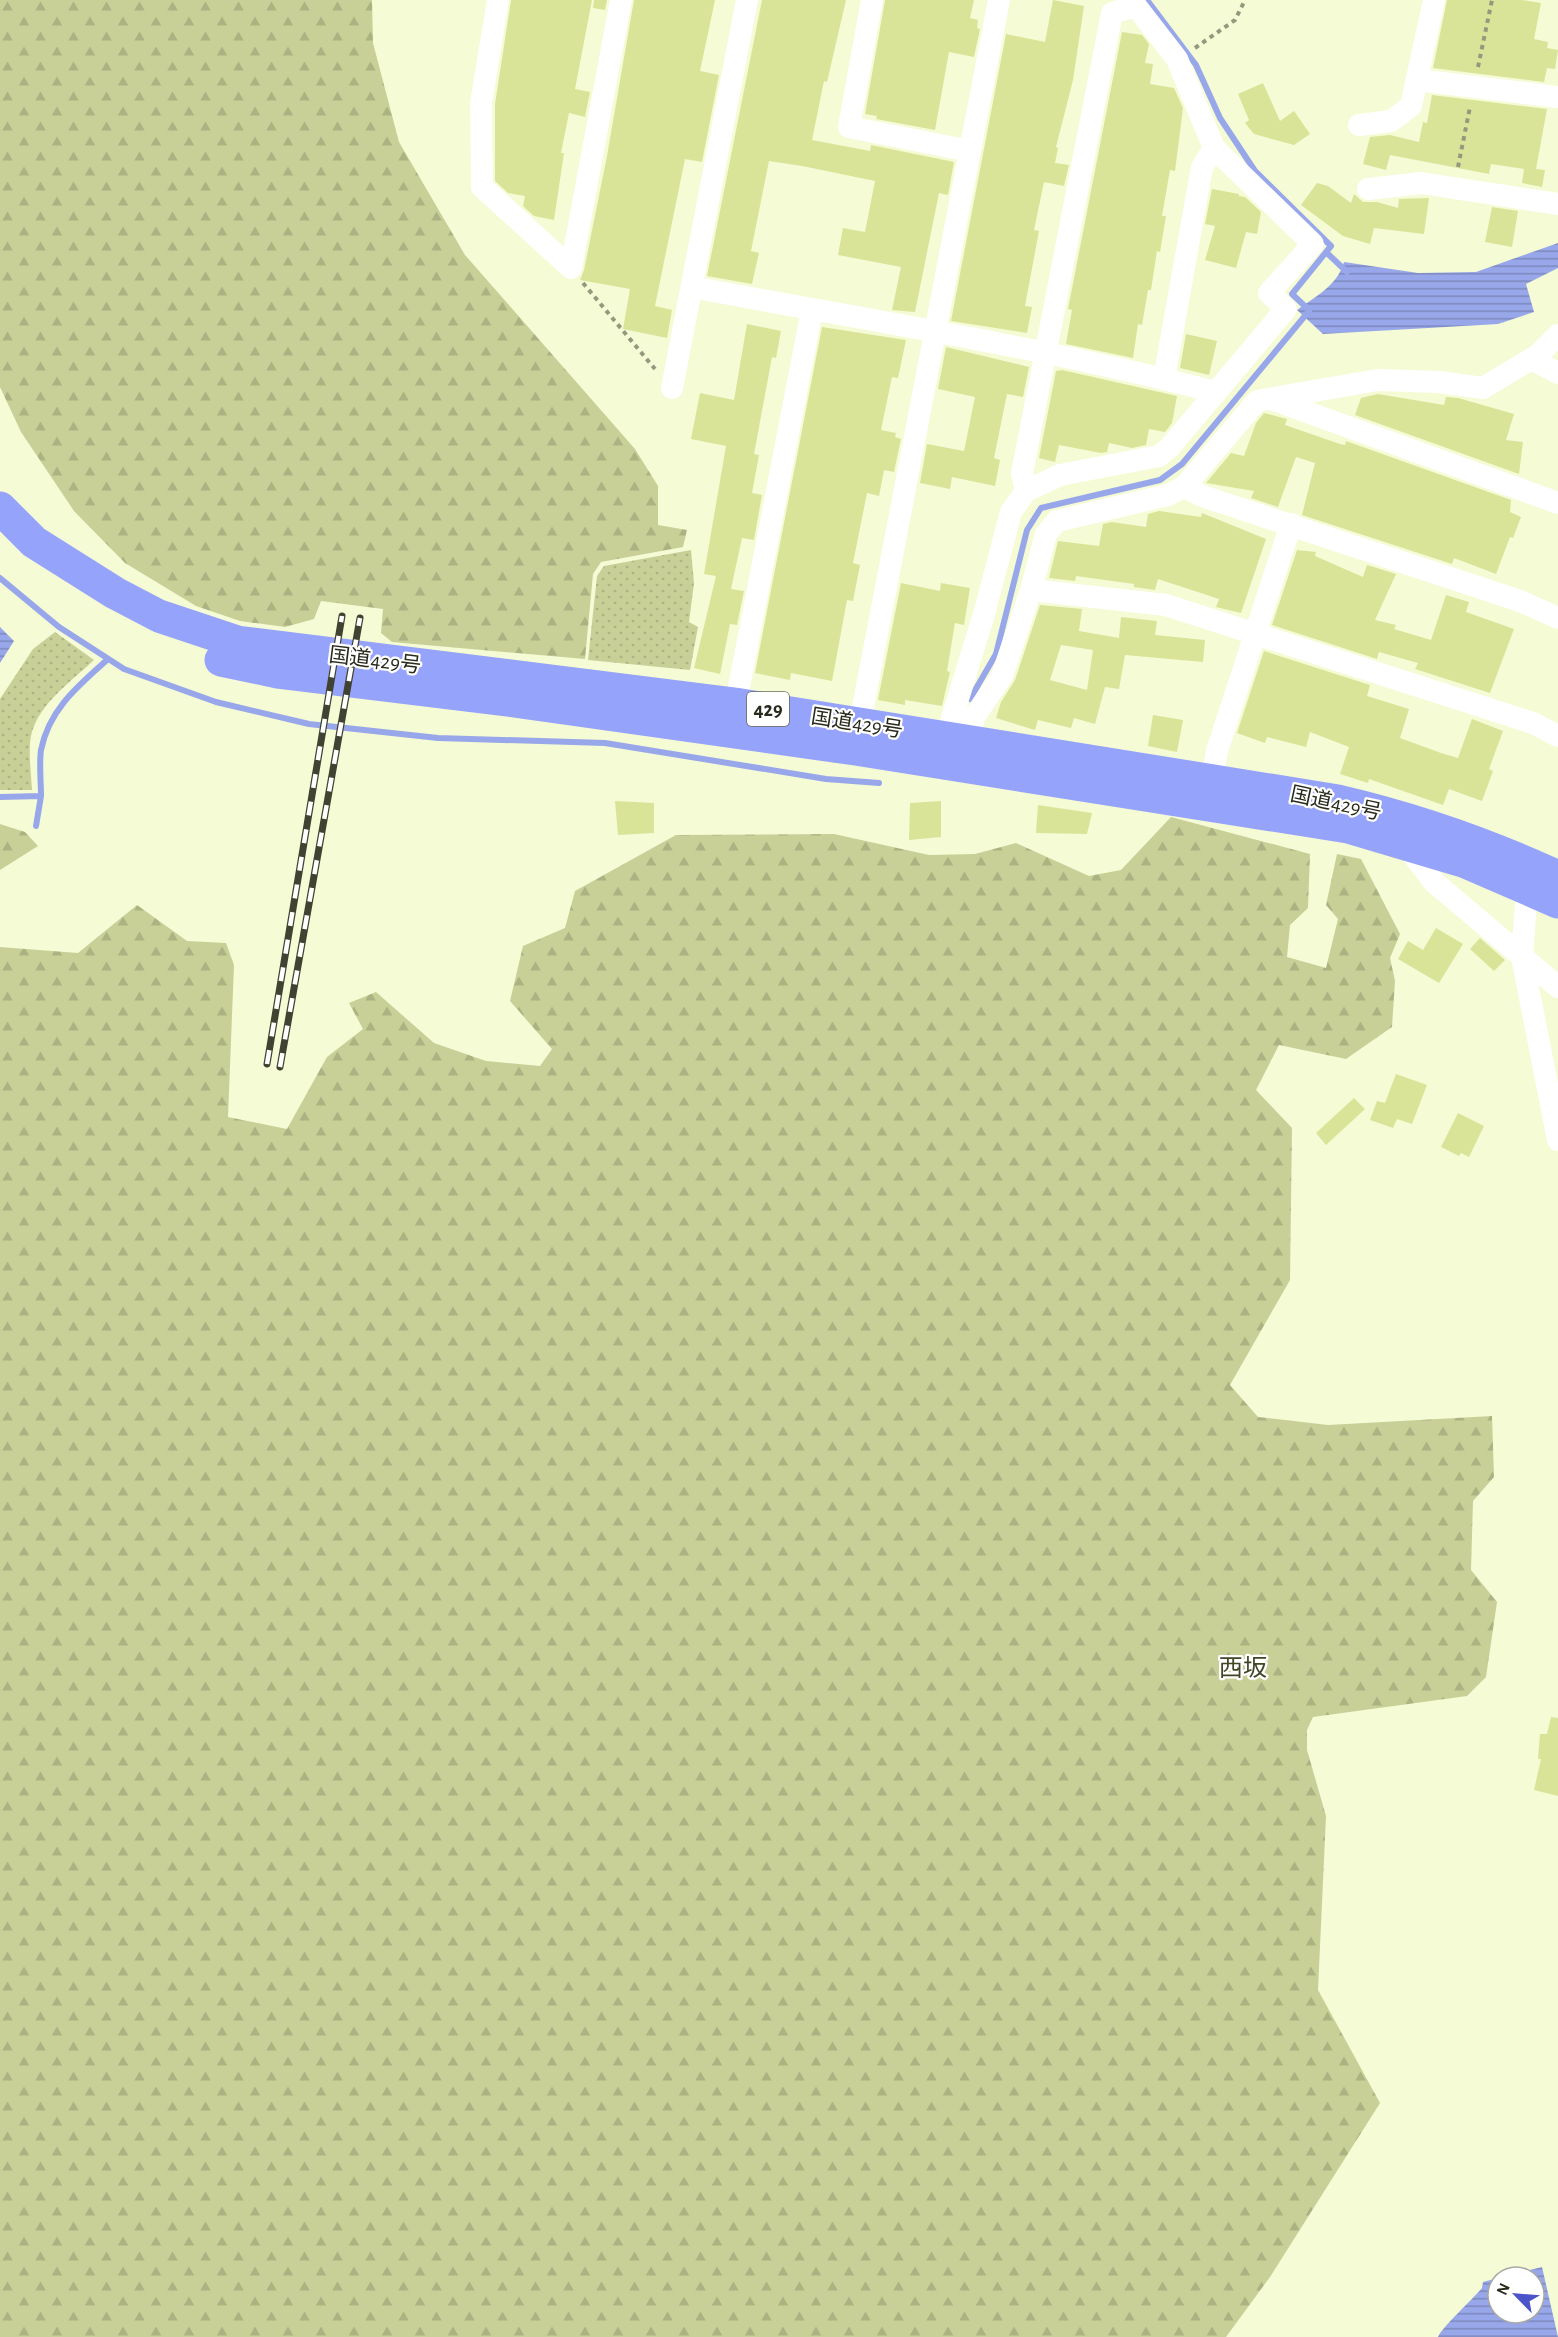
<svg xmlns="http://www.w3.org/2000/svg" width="1558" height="2337" viewBox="0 0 1558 2337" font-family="'Alegreya Sans','Noto Sans JP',sans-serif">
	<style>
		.grass { fill: url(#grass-dots) }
		.forest { fill: url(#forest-firs) }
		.water { fill: url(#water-rules) }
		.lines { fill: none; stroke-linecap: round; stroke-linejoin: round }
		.stream { stroke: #98a7ea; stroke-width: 6 }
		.building { fill: #dae498; fill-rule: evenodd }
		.path { stroke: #94997e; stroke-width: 4; stroke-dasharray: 4.5 4.5; stroke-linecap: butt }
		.minor { stroke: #fff; stroke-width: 22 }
		.trunk { stroke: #96a3fa; stroke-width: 33 }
		.rail-casing { stroke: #414332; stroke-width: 7 }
		.rail { stroke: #fff; stroke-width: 4.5; stroke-dasharray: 14; stroke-linecap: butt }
		.labels { text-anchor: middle; stroke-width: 4.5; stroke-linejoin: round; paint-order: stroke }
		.shield { fill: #fff; stroke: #686a60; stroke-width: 1.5 }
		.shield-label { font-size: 20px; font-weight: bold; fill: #282a1c }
		.street-label { font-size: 21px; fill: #282a1c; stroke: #fff }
		.quarter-label { font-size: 24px; fill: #424626; stroke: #fff }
	</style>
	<defs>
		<pattern id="grass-dots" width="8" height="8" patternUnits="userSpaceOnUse" patternTransform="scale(1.5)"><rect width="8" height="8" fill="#c8d097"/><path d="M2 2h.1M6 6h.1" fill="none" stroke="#acb382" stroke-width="1.8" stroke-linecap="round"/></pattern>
		<pattern id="forest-firs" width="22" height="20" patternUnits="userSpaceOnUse" patternTransform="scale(1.5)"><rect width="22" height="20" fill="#c8d097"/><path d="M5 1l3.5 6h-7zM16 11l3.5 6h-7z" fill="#acb382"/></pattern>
		<pattern id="water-rules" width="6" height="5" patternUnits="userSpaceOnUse" patternTransform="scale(1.5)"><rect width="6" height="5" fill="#98a7ea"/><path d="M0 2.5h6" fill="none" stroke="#7c88bd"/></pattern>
	</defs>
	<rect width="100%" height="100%" fill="#f5fbd5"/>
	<!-- grass -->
	<path class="grass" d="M691 550 694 583 689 622 698 627 690 670 588 660 597 576 604 566Z
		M55 632 94 660C70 683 33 707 30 743 29 758 31 774 32 790H0V699L33 649Z"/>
	<!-- forest -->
	<path class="forest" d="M0 0H372L373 43 399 142 465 255 635 449 658 486V525L687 530 683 547 601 562 593 574 585 659 392 642 381 633 383 609 321 601 314 619 285 627 240 621 196 606 125 563 74 511 21 432 0 387Z
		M1171 817 1310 854 1308 908 1290 925 1287 957 1326 968 1338 919 1326 905 1337 854 1361 859 1400 934 1390 958 1395 981 1392 1027 1346 1059 1279 1045 1256 1090 1292 1128 1290 1280 1230 1385 1258 1417 1328 1425 1492 1416 1494 1477 1473 1501 1471 1570 1497 1602 1486 1677 1467 1696 1313 1717 1307 1730V1750L1326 1816 1318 1990 1380 2103 1270 2277 1226 2337H0V947L78 953 137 905 187 941 226 943 234 965 228 1117 287 1129 327 1057 363 1029 349 1003 376 992 434 1043 486 1061 540 1066 552 1049 510 1001 523 946 565 928 575 891 676 835 834 834 929 855 975 854 1016 843 1089 876 1121 870Z
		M0 824 25 832 38 846 0 870Z"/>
	<!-- water -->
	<path class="water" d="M1558 243V268L1526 284 1534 312 1498 324 1323 334 1297 310C1316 296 1337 286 1344 262L1418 273 1476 272Z
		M0 627 14 641 0 663Z
		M1542 2267 1558 2337H1438C1442 2327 1473 2299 1482 2288L1483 2282 1498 2278V2313H1534V2277H1503Z"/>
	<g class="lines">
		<!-- stream -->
		<path class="stream" d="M1147 0 1196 65 1220 118 1255 171 1331 246 1292 294 1309 310
			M1326 252 1347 272
			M0 578 59 627 124 669 216 702 309 724 438 738 605 743 826 779 879 783
			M970 699 996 654 1027 530 1041 508 1160 480 1182 464 1309 311
			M0 797 41 796C41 782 39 764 41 750 49 709 79 685 108 659
			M36 826 41 796"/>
	</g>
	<!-- building -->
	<path class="building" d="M511 0H592L575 89 590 92 585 117 569 113 561 153H564L554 220 534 216 523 206 525 196 508 193 495 181V104Z
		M594 0H607L605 10 593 8Z
		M634 0H715L700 71 719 75 702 162 685 159 655 306 672 310 667 338 623 329 630 289 580 280 584 270 607 156Z
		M762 0H846L827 82 824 81 812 140 870 151 871 145 954 162 948 195 939 193 915 312 892 310 901 267 838 255 843 228 865 232 875 181 802 166 769 161 751 251 759 253 752 284 707 276Z
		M885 0H974L970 18 978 20 977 28 980 29 974 57 949 52 935 130 876 119 877 116 865 114Z
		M1053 0 1084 6 1073 80 1056 147 1058 148 1055 163 1069 165 1064 186 1044 182 1034 230 1039 231 1025 306 1032 307 1027 333 951 321 1006 34 1045 42Z
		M1447 0H1522L1541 3 1534 39 1548 42 1547 48 1558 50 1555 69 1547 68 1544 82 1433 68Z
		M1122 32 1142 35 1149 44 1145 63 1153 64 1150 84 1174 88 1183 108 1175 171 1170 170 1162 216H1166L1160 252 1157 251 1151 290H1148L1142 325 1138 324 1133 358 1066 344 1072 310 1068 309Z
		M1263 83 1280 121 1294 111 1310 134 1294 145 1254 134 1245 123 1249 120 1238 94Z
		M1432 95 1547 109 1536 169 1545 170 1542 187 1522 183 1524 169 1491 164 1489 174 1390 155 1386 170 1363 164 1370 137 1390 135 1419 142 1423 122 1427 123Z
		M1317 183 1328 186 1351 203 1354 194 1363 202H1377L1398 208 1399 199 1429 198 1424 234 1374 228 1370 244 1343 236 1301 205Z
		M1212 189 1239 194V196L1245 197 1261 212 1257 234 1246 232 1236 268 1205 260 1215 226 1205 224Z
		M1492 207 1518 211 1512 247 1485 242Z
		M747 324 781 331 776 358 772 357 754 454 759 455 752 493 762 495 754 540 742 538 731 589 744 591 737 625 730 624 720 674 694 668 716 576 704 574 726 446 691 439 700 393 734 400Z
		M822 327 906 340 898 378 892 377 881 430 896 433 895 437 901 439 894 472 884 470 879 496 867 493 853 563 860 565 853 601 847 600 832 681 791 673 790 680 755 673Z
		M1186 334 1217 341 1209 375 1180 368Z
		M946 347 1029 367 1023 397 1007 394 994 458 1000 460 995 486 952 477 950 489 920 483 927 444 964 451 975 397 938 389Z
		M1062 370 1177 396 1172 423 1165 432 1149 429 1146 445 1132 448 1109 443 1107 452 1101 453 1059 445 1055 462 1039 458 1056 371Z
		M1378 394 1444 405 1446 397 1458 398 1514 414 1506 440 1523 442 1519 474 1355 415 1361 398Z
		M1264 413 1287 419 1285 425 1340 444 1345 445 1346 441 1511 500 1510 512 1521 517 1513 538 1510 537 1496 574 1454 558 1452 564 1302 515 1315 463 1296 457 1278 507 1251 498 1254 491 1206 483 1231 453 1244 456 1256 423Z
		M1159 511 1201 517 1202 513 1266 539 1241 613 1216 607 1219 599 1158 579 1155 590 1134 587V584L1076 576 1075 581 1049 578 1058 541 1099 546 1103 524 1112 522 1146 527 1148 514Z
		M1297 550 1316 552 1315 556 1363 577 1367 565 1396 574 1375 620 1396 625 1394 629 1431 640 1446 595 1469 602 1466 612 1514 629 1490 693 1415 669 1418 663 1379 652 1377 659 1272 625Z
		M901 583 940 591 941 583 970 588 964 625 955 623 947 671 950 672 942 706 905 700V705L878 700Z
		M1040 605 1082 609 1079 631 1119 638 1121 617 1157 621 1155 635 1205 640 1203 662 1125 655 1119 689 1105 687 1095 724 1074 718 1071 728 1038 720 1035 730 996 718 1001 702 1015 680ZM1061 645 1093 650 1087 690 1050 680Z
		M1264 651 1370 685 1367 696 1409 709 1400 738 1441 753 1458 758 1472 719 1503 731 1489 769 1493 771 1482 801 1449 789 1443 805 1369 779 1368 783 1340 774 1349 747 1310 732 1306 747 1267 737 1265 743 1237 733Z
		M1153 715 1183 720 1177 752 1148 746Z
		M615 801 654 803V833L618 835Z
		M941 801V837L909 840 910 803Z
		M1038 805 1092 813 1087 834 1036 833Z
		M1436 928 1463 944 1439 983 1398 959 1408 941 1423 950Z
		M1480 938 1505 960 1494 971 1470 949Z
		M1396 1074 1427 1085 1412 1124 1397 1119 1393 1128 1370 1120 1377 1101 1385 1103Z
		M1354 1098 1365 1109 1326 1145 1316 1133Z
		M1458 1113 1484 1126 1469 1157 1461 1153 1459 1156 1441 1147Z
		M1551 1717 1558 1718V1796L1534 1790 1541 1759H1538L1540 1734H1547Z"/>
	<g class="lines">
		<!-- path -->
		<path class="path" d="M1195 48 1235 20 1245 0
			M1478 67 1492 0
			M1458 167 1470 107
			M583 283 655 369"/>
		<!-- minor -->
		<path class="minor" d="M498 0 481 103 482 187 571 268
			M872 0 849 127 970 151
			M1417 80 1558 97
			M1359 125 1391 121 1411 106 1434 0
			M1368 189 1421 183 1558 204
			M571 268 621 0
			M692 287C866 320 1043 347 1215 392
			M1531 359 1558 373
			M1164 379 1202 167 1214 148
			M672 388 747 0
			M1271 399 1558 503
			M1184 487 1205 497 1520 601 1558 618
			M1031 590 1166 605 1533 723 1558 736
			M733 718 812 310
			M857 738 999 0
			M942 751 984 614 1011 512 1026 491 1060 475 1159 456 1169 448 1286 309 1269 293 1313 244 1214 148 1177 59 1136 6 1112 13 1022 473 1026 491
			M966 755 974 717 1002 676 1031 590 1046 534 1057 521 1168 495 1184 487 1257 401 1377 380 1439 382 1483 388 1538 355 1558 335
			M1209 795 1217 751 1291 524
			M1404 843 1434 882 1558 987
			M1537 877 1526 902 1522 957 1558 1140"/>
		<!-- trunk -->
		<path class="trunk" d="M0 508 34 542 115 593 159 616 237 642 735 704 1338 801C1415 819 1487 844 1558 877
			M221 660 278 672 500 699 855 749 1348 827 1466 862 1558 902"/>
		<!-- rail casing -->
		<g class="rail-casing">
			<path id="rail" d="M267 1064 342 616
				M280 1067 360 618"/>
		</g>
		<!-- rail -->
		<use href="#rail" class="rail"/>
	</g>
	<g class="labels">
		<!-- shield labels -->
		<rect class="shield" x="747" y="692" width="42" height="34" rx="4.5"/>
		<g class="shield-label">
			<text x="768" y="716">429</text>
		</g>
		<!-- street labels -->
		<g class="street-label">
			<text transform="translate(375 660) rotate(7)" y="7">国道429号</text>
			<text transform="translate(857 723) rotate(9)" y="7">国道429号</text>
			<text transform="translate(1336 803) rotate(12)" y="7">国道429号</text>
		</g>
		<!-- quarter labels -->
		<g class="quarter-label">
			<text x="1243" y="1676">西坂</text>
		</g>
	</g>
	<!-- north arrow -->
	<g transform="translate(1516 2295) rotate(295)"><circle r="28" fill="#ffffff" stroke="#a9aaa4" stroke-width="1.5"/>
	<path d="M0-4.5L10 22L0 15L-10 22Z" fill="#4b54c9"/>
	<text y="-9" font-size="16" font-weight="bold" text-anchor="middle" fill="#282a1c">N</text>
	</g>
</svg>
